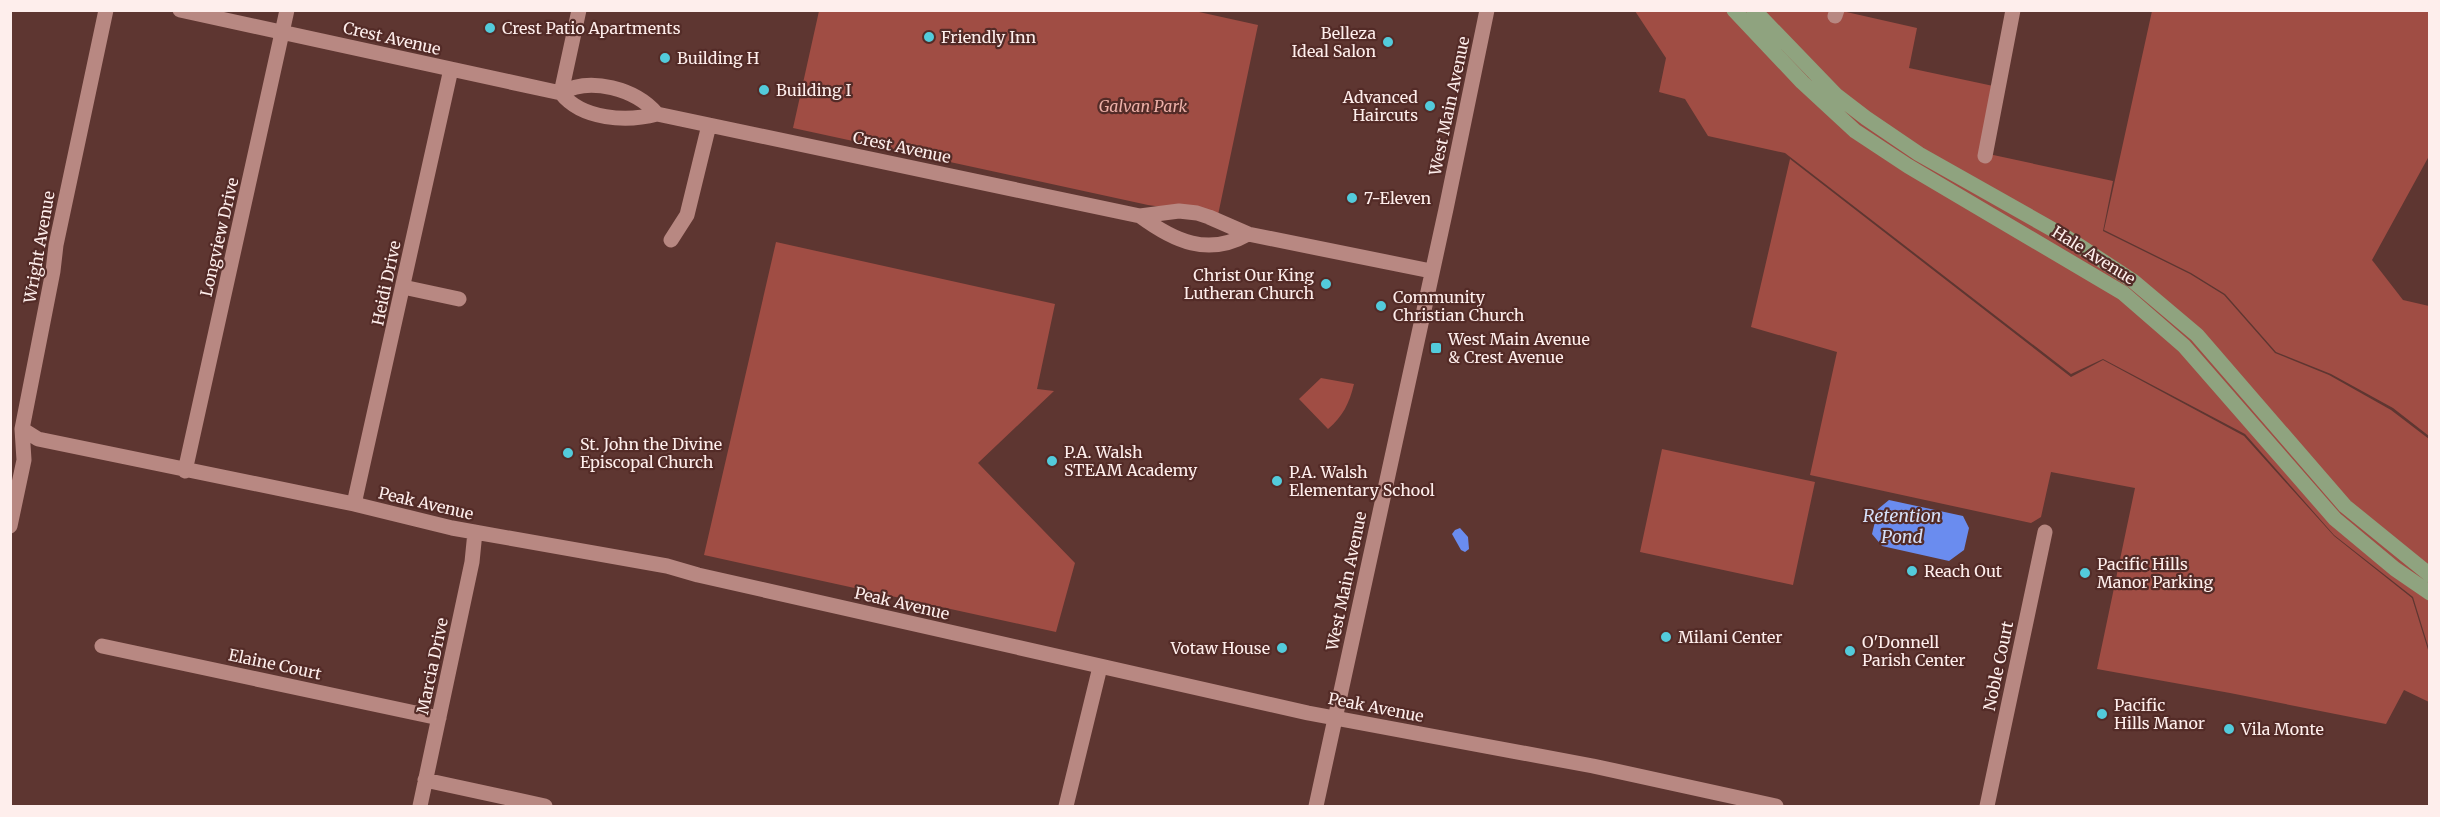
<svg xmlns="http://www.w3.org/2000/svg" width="2440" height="817" viewBox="0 0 2440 817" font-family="Merriweather,serif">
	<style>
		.green { fill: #a04d44 }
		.water { fill: #6a8cef }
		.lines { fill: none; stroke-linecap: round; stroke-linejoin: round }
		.minor { stroke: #b88882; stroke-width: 15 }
		.major { stroke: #8fa37f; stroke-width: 15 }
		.poi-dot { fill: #53cbdb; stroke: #532b27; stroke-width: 2 }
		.labels { text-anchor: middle; stroke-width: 4.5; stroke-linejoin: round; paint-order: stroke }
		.poi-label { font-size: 16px; fill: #feeeec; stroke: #532b27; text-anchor: start }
		.street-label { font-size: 16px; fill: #feeeec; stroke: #532b27 }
		.park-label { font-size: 16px; font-style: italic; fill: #edb0a8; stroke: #532b27 }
		.water-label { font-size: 18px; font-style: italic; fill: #d5dff8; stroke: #532b27 }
	</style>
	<rect width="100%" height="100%" fill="#5e3631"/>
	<!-- green -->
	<path class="green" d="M1190 10 1258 25 1218 215 1148 205 793 128 819 11Z
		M1635 11H1842L1917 28 1909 68 1998 87 1984 153 2113 181 2103 231 2190 274 2224 295 2275 353 2329 375 2391 410 2429 439V649L2413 597 2334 535 2245 434 2103 359 2071 374 1785 153 1708 136 1685 99 1659 92 1666 58Z
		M2152 11H2429V156L2372 260 2403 300 2429 306V436L2393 408 2331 374 2276 352 2225 294 2191 273 2104 230Z
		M1790 159 2071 377 2103 360 2244 436 2334 536 2412 598 2429 653V702L2404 690 2386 724 2230 693 2097 669 2135 488 2051 472 2041 517 2031 523 1810 475 1837 352 1751 327Z
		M776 242 1055 304 1037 389 1054 391 978 463 1075 563 1056 632 704 555Z
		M1321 378 1354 384C1349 404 1343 416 1328 429L1299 399Z
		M1662 449 1815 482 1793 585 1640 552Z"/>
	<!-- water -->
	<path class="water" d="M1889 500 1963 516 1969 528 1964 550 1949 561 1882 546 1872 534 1878 509Z
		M1460 528 1468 537 1469 549 1465 552 1461 550 1452 534 1455 530Z"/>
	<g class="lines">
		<!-- minor -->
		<path class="minor" d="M180 10 561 93C582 120 627 122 657 114L1140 216C1174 241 1208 257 1248 234
			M1835 16 1837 10
			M561 93C590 76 636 89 657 114
			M561 93 579 10
			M1985 156 2013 10
			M1140 216 1179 211 1197 213 1209 217 1248 234 1431 271
			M671 240 687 215 709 125
			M403 287 459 299
			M22 429 38 439 354 504 452 528 667 566 698 575 1308 713 1593 766 1776 806
			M185 471 287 10
			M354 504 451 69
			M10 526 24 460 22 429 53 271 56 245 106 10
			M102 646 439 718
			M425 780 545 806
			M420 806 472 562 475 532
			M1066 806 1100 667
			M1316 806 1446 209 1487 10
			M1987 806 2045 532"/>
		<!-- major -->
		<path class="major" d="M1734 10 1802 82 1855 131 1908 166 2123 293 2184 346 2335 519 2395 569 2430 593
			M1754 10 1836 95 1866 118 1919 154 2066 237 2133 281 2197 335 2345 506 2430 575"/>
	</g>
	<!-- markers -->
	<g class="poi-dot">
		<circle cx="490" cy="28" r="6"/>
		<circle cx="929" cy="37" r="6"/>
		<circle cx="1388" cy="42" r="6"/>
		<circle cx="665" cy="58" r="6"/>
		<circle cx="764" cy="90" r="6"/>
		<circle cx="1430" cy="106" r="6"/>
		<circle cx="1352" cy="198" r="6"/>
		<circle cx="1326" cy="284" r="6"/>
		<circle cx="1381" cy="306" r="6"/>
		<rect x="1430" y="342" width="12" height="12" rx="3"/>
		<circle cx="568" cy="453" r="6"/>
		<circle cx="1052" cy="461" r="6"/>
		<circle cx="1277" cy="481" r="6"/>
		<circle cx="1912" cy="571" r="6"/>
		<circle cx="2085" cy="573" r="6"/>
		<circle cx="1666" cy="637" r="6"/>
		<circle cx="1282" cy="648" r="6"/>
		<circle cx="1850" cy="651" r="6"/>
		<circle cx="2102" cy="714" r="6"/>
		<circle cx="2229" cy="729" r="6"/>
	</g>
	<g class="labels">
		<!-- poi labels -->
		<g class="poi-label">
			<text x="502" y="34">Crest Patio Apartments</text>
			<text x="1376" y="39" text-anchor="end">Belleza<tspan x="1376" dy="18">Ideal Salon</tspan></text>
			<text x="941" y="43">Friendly Inn</text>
			<text x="677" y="64">Building H</text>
			<text x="776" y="96">Building I</text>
			<text x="1418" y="103" text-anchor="end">Advanced<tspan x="1418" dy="18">Haircuts</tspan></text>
			<text x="1364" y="204">7-Eleven</text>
			<text x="1314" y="281" text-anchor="end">Christ Our King<tspan x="1314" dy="18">Lutheran Church</tspan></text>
			<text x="1393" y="303">Community<tspan x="1393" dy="18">Christian Church</tspan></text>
			<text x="1448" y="345">West Main Avenue<tspan x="1448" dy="18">&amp; Crest Avenue</tspan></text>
			<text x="580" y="450">St. John the Divine<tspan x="580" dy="18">Episcopal Church</tspan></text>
			<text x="1064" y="458">P.A. Walsh<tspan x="1064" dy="18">STEAM Academy</tspan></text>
			<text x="1289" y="478">P.A. Walsh<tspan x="1289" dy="18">Elementary School</tspan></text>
			<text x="2097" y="570">Pacific Hills<tspan x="2097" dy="18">Manor Parking</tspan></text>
			<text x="1924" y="577">Reach Out</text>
			<text x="1678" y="643">Milani Center</text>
			<text x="1862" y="648">O'Donnell<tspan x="1862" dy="18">Parish Center</tspan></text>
			<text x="1270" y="654" text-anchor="end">Votaw House</text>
			<text x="2114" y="711">Pacific<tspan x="2114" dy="18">Hills Manor</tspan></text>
			<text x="2241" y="735">Vila Monte</text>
		</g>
		<!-- street labels -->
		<g class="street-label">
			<text transform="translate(392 38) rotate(13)" y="6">Crest Avenue</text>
			<text transform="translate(1449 106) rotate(-78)" y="6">West Main Avenue</text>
			<text transform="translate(902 147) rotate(12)" y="6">Crest Avenue</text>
			<text transform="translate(219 237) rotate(-77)" y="6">Longview Drive</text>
			<text transform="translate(39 247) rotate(-80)" y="6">Wright Avenue</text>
			<text transform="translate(2094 255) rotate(32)" y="6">Hale Avenue</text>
			<text transform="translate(386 283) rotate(-78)" y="6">Heidi Drive</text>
			<text transform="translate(426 503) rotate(13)" y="6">Peak Avenue</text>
			<text transform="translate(1346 581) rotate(-78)" y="6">West Main Avenue</text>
			<text transform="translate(902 603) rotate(13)" y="6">Peak Avenue</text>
			<text transform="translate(275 664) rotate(12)" y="6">Elaine Court</text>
			<text transform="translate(432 666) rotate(-78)" y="6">Marcia Drive</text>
			<text transform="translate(1998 666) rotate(-78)" y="6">Noble Court</text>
			<text transform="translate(1376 707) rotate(11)" y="6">Peak Avenue</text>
		</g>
		<!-- park labels -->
		<g class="park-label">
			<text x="1143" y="112">Galvan Park</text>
		</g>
		<!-- water labels -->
		<g class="water-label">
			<text x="1902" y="522">Retention<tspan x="1902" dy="21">Pond</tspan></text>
		</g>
	</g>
	<!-- border -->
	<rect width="2440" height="817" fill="none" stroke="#feeeec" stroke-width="24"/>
</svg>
